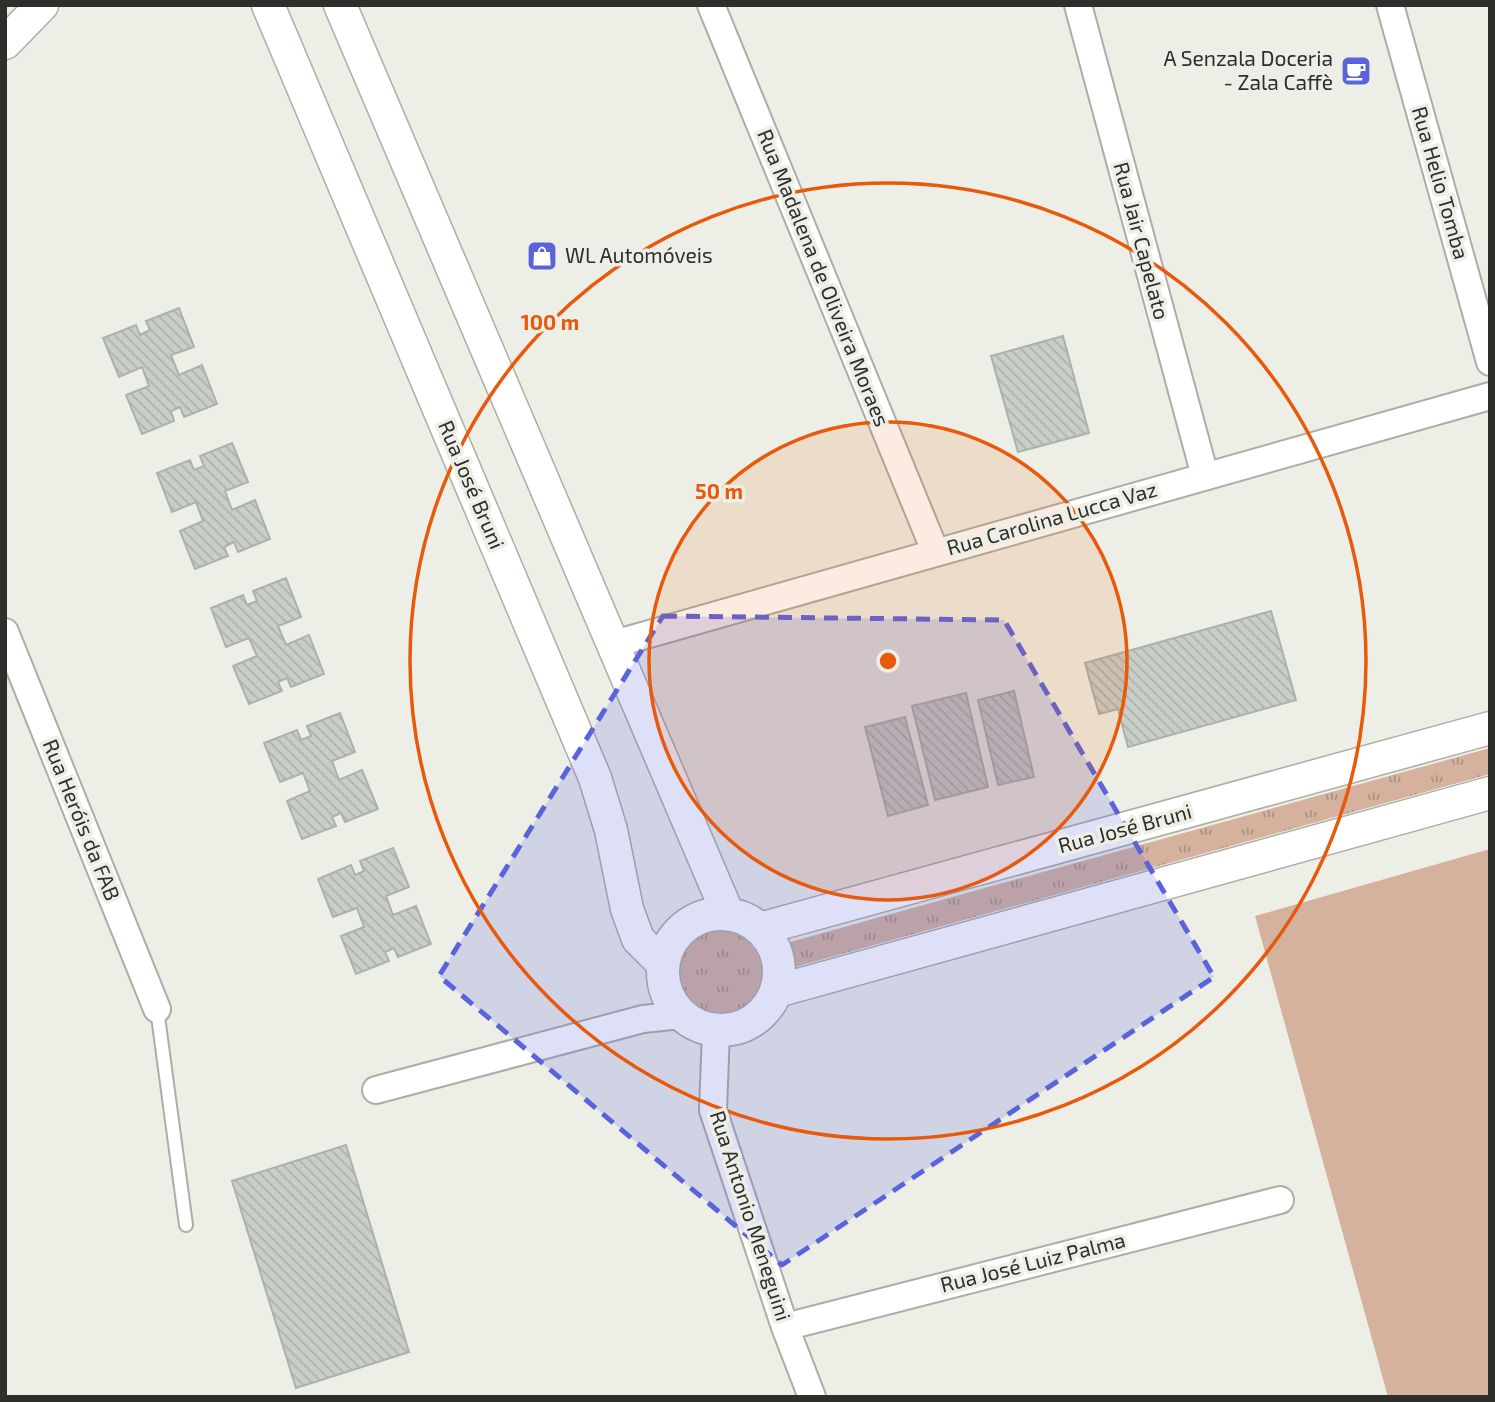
<svg xmlns="http://www.w3.org/2000/svg" width="1495" height="1402" viewBox="0 0 1495 1402" font-family="'Exo 2',sans-serif">
	<style>
		.grass { fill: url(#grass-tufts) }
		.pitch { fill: #d4b29d }
		.building { fill: url(#building-back-hatch); stroke: #abb2ab; stroke-width: 2 }
		.lines { fill: none; stroke-linecap: round; stroke-linejoin: round }
		.service-casing { stroke: #acada5; stroke-width: 16 }
		.minor-casing { stroke: #acada5; stroke-width: 30 }
		.tertiary-casing { stroke: #acada5; stroke-width: 35 }
		.service { stroke: #fff; stroke-width: 12 }
		.minor { stroke: #fff; stroke-width: 26 }
		.tertiary { stroke: #fff; stroke-width: 32 }
		.marked { fill: #5b63db; fill-opacity: 0.2; stroke: #5b63db; stroke-width: 5; stroke-dasharray: 14 9; stroke-linejoin: round }
		.ring { fill: none; stroke: #e8590c; stroke-width: 3.5 }
		.labels { text-anchor: middle; stroke-width: 7; stroke-linejoin: round; paint-order: stroke }
		.poi-label { font-size: 21px; fill: #2e2f2b; stroke: #edefe6; text-anchor: end }
		.street-label { font-size: 21px; fill: #2e2f2b; stroke: #edefe6 }
		.centre { fill: #e8590c; stroke: #edefe6; stroke-width: 3.5 }
		.ring-label { font-size: 21px; text-anchor: middle; font-weight: bold; fill: #e8590c; stroke: #edefe6; stroke-width: 7; stroke-linejoin: round; paint-order: stroke }
	</style>
	<defs>
		<pattern id="grass-tufts" width="24" height="20" patternUnits="userSpaceOnUse" patternTransform="scale(1.75)"><rect width="24" height="20" fill="#d4b29d"/><path d="M3 7l-1-3M5 7V3M7 7l1-3M15 17l-1-3M17 17v-4M19 17l1-3" fill="none" stroke="#ac9180"/></pattern>
		<pattern id="building-back-hatch" width="6" height="6" patternUnits="userSpaceOnUse" patternTransform="scale(1.75)"><rect width="6" height="6" fill="#c8cfc8"/><path d="M-1 5l2 2M0 0l6 6M5-1l2 2" fill="none" stroke="#acb2ac"/></pattern>
	</defs>
	<rect width="100%" height="100%" fill="#edefe6"/>
	<!-- grass -->
	<path class="grass" d="M1490 748V774L788 969 783 944Z
		M678 973a42 42 0 1 1 84 0a42 42 0 1 1-84 0Z"/>
	<!-- pitch -->
	<path class="pitch" d="M1490 849V1397H1388L1255 916Z"/>
	<!-- building -->
	<path class="building" d="M179 308 194 347 171 355 179 375 202 365 217 404 184 417 180 407 171 411 174 421 142 434 126 395 149 386 142 367 119 377 103 338 136 325 140 335 150 330 146 321Z
		M1063 336 1089 433 1018 452 991 356Z
		M232 443 248 482 225 491 232 510 255 500 270 539 238 552 234 542 224 547 228 556 195 569 180 531 203 521 196 502 172 512 157 473 190 460 194 470 204 466 200 456Z
		M286 578 301 617 278 626 286 645 309 635 324 674 291 687 287 678 278 682 282 691 249 704 233 666 257 656 249 638 226 647 211 608 243 595 247 605 257 601 253 591Z
		M1271 611 1296 700 1128 747 1118 709 1099 714 1085 663Z
		M1014 691 1034 777 998 785 978 700Z
		M966 693 988 787 935 800 912 706Z
		M340 713 355 752 332 761 339 780 362 770 378 809 345 822 341 813 332 817 336 826 302 839 287 801 310 791 303 773 280 782 264 743 297 730 301 740 311 736 307 726Z
		M905 717 928 805 888 816 865 727Z
		M393 848 409 887 386 896 393 915 416 906 431 944 398 957 394 948 385 952 389 961 356 974 341 936 364 927 357 908 333 917 318 879 351 865 355 875 364 871 360 861Z
		M346 1145 409 1352 296 1388 232 1181Z"/>
	<g class="lines">
		<!-- service casing -->
		<g class="service-casing">
			<path id="service" d="M157 1009 186 1225"/>
		</g>
		<!-- minor casing -->
		<g class="minor-casing">
			<path id="minor" d="M711 5 935 551
				M1078 5 1205 476
				M1390 5 1490 362
				M5 632 157 1009
				M614 644 1490 396
				M716 1031 713 1110 785 1327 812 1397
				M376 1090 643 1019 681 1015
				M785 1327 1280 1200"/>
		</g>
		<!-- tertiary casing -->
		<g class="tertiary-casing">
			<path id="tertiary" d="M268 5 595 778 611 830 627 909 638 939 663 964
				M340 5 728 914
				M5 43 42 5
				M663 972a58 58 0 1 1 116 0a58 58 0 1 1-116 0Z
				M760 929 1490 728
				M777 991 1490 793"/>
		</g>
		<!-- service -->
		<use href="#service" class="service"/>
		<!-- minor -->
		<use href="#minor" class="minor"/>
		<!-- tertiary -->
		<use href="#tertiary" class="tertiary"/>
	</g>
	<!-- marked area -->
	<path class="marked" d="M663 616 1004 620 1214 977 782 1265 439 976Z"/>
	<!-- distance rings -->
	<circle cx="888" cy="661" r="239" fill="#e8590c" fill-opacity=".12"/>
	<g class="ring">
		<circle cx="888" cy="661" r="239"/>
		<circle cx="888" cy="661" r="478"/>
	</g>
	<!-- icons -->
	<defs>
		<g id="cafe-square" transform="scale(1.575)"><rect x="-9" y="-9" width="18" height="18" rx="4" fill="#5b63db" stroke="#edefe6"/><path d="M-5.5-4.5H6V0H3Q3 3.5 0 3.5H-2.5Q-5.5 3.5-5.5 0ZM3-3.2v2h1.7v-2ZM-6 4.5H4V6H-6Z" fill="#fff"/></g>
		<g id="shop-square" transform="scale(1.575)"><rect x="-9" y="-9" width="18" height="18" rx="4" fill="#5b63db" stroke="#edefe6"/><path d="M-5-2.5h2.3a2.7 3.5 0 0 1 5.4 0H5L5.5 6h-11ZM-1.5-2.5h3a1.5 2.3 0 0 0-3 0Z" fill="#fff"/></g>
	</defs>
	<g fill-rule="evenodd">
		<use href="#cafe-square" x="1356" y="71"/>
		<use href="#shop-square" x="542" y="256"/>
	</g>
	<g class="labels">
		<!-- poi labels -->
		<g class="poi-label">
			<text x="1333" y="66">A Senzala Doceria<tspan x="1333" dy="24">- Zala Caffè</tspan></text>
			<text x="565" y="263" text-anchor="start">WL Automóveis</text>
		</g>
		<!-- street labels -->
		<g class="street-label">
			<text transform="translate(1440 183) rotate(74)" y="7">Rua Helio Tomba</text>
			<text transform="translate(1141 241) rotate(75)" y="7">Rua Jair Capelato</text>
			<text transform="translate(823 278) rotate(68)" y="7">Rua Madalena de Oliveira Moraes</text>
			<text transform="translate(471 485) rotate(67)" y="7">Rua José Bruni</text>
			<text transform="translate(1052 519) rotate(-16)" y="7">Rua Carolina Lucca Vaz</text>
			<text transform="translate(81 820) rotate(68)" y="7">Rua Heróis da FAB</text>
			<text transform="translate(1125 829) rotate(-15)" y="7">Rua José Bruni</text>
			<text transform="translate(750 1216) rotate(72)" y="7">Rua Antonio Meneguini</text>
			<text transform="translate(1033 1263) rotate(-14)" y="7">Rua José Luiz Palma</text>
		</g>
	</g>
	<circle cx="888" cy="661" r="10" class="centre"/>
	<g class="ring-label">
		<text x="550" y="330">100 m</text>
		<text x="719" y="499">50 m</text>
	</g>
	<!-- border -->
	<rect width="1495" height="1402" fill="none" stroke="#2e2f2b" stroke-width="14"/>
</svg>
